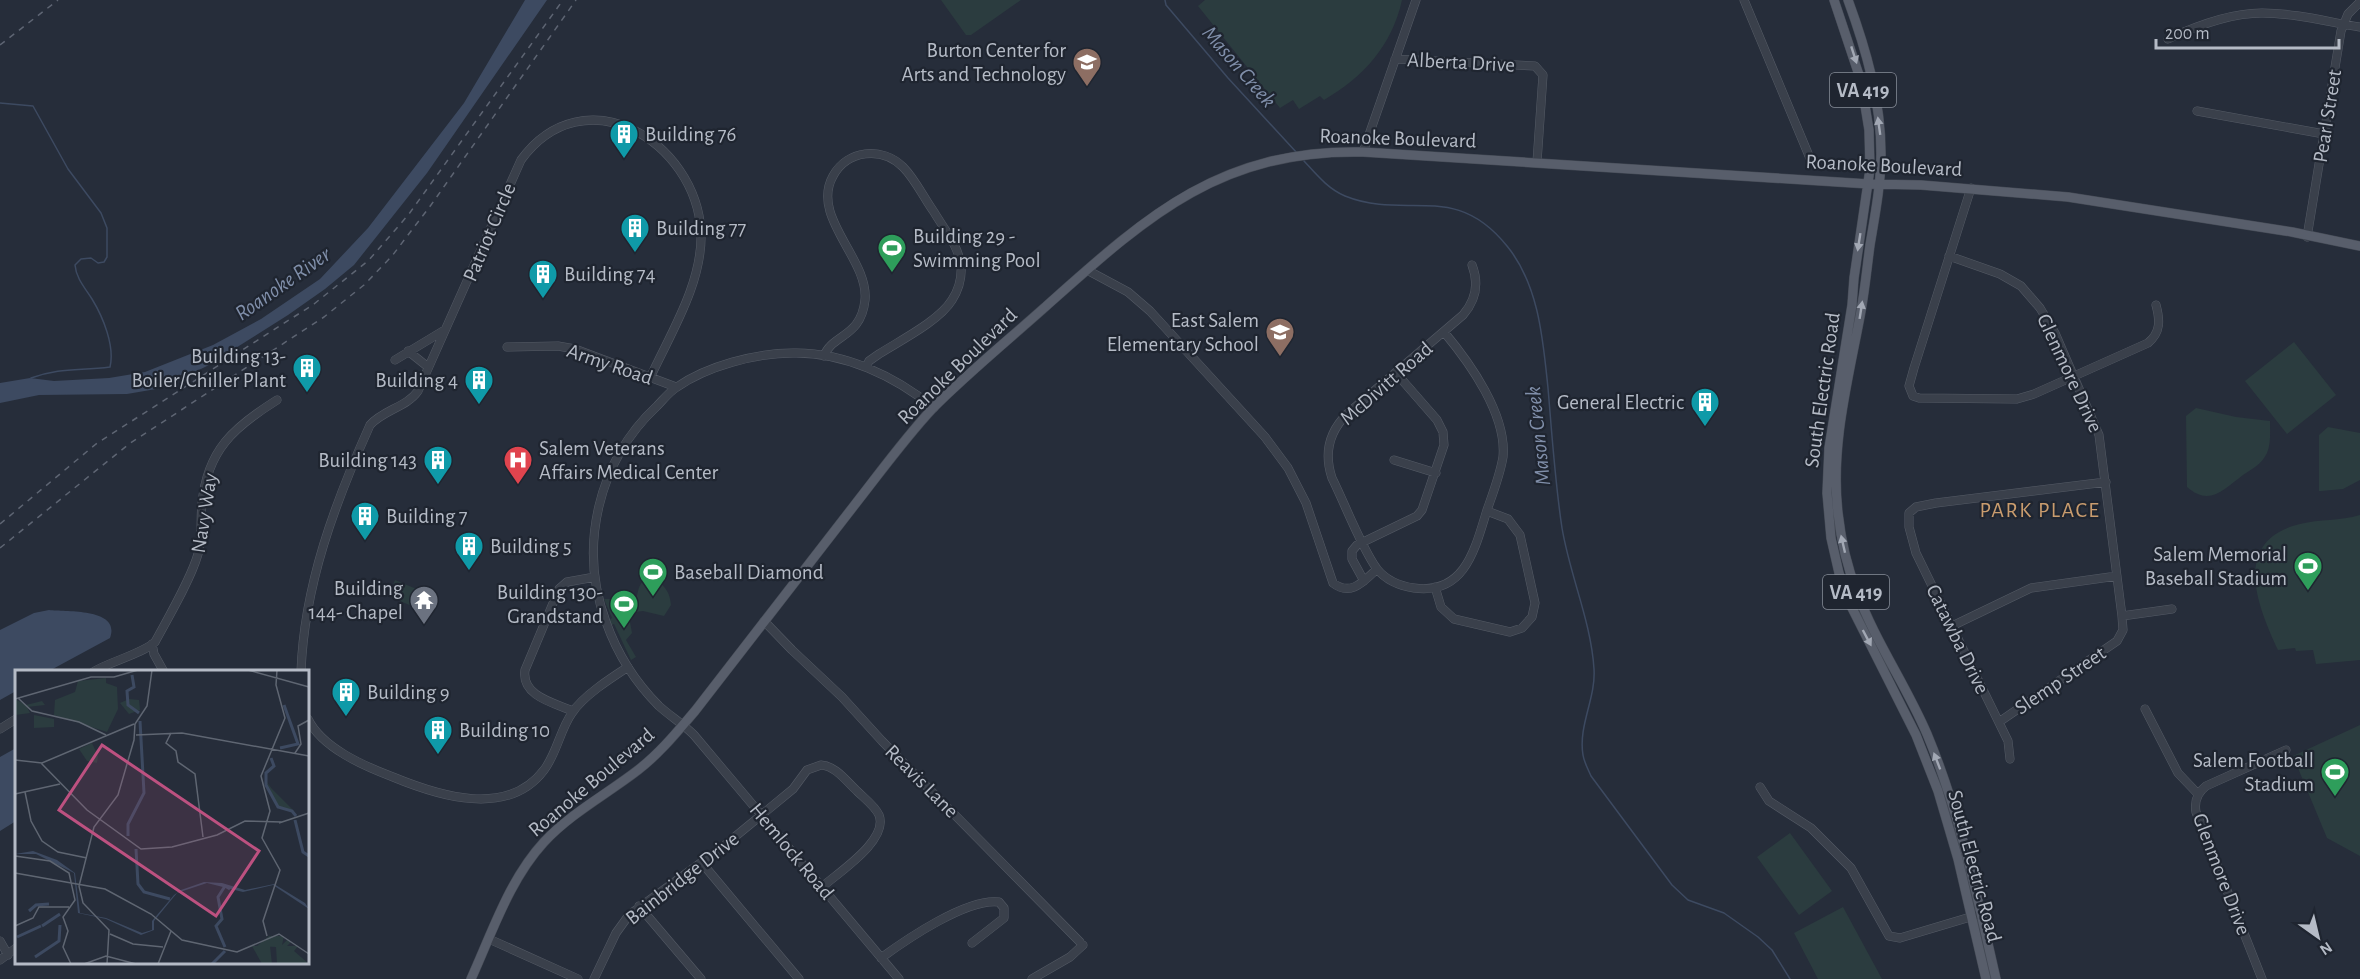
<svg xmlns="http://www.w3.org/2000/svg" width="2360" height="979" viewBox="0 0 2360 979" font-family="'Alegreya Sans',sans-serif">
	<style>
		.green { fill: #2b3c3f }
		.water { fill: #3d4a61 }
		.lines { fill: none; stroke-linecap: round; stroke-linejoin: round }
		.stream { stroke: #3d4a61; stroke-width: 1.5 }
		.minor-casing { stroke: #555b66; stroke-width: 9 }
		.major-casing { stroke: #434954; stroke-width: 10 }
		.minor { stroke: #3a404b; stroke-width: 8 }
		.major { stroke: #585e6b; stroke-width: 9 }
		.rail { stroke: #5e6573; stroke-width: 1.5; stroke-dasharray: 6 6; stroke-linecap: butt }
		.oneway { fill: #a2a8b4 }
		.labels { text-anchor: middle; stroke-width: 4.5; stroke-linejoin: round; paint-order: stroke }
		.shield { fill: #1f2530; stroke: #888e99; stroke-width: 1.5 }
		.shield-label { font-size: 20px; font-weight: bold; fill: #b5bbc6 }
		.poi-label { font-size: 21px; fill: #b5bbc6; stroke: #1f2530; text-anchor: end }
		.street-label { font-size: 21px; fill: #b5bbc6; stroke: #1f2530 }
		.water-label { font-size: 22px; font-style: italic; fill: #808faa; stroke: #1f2530 }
		.neighbourhood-label { font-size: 22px; letter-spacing: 1.5px; fill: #c99c6e; stroke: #1f2530 }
		.inset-river { fill: none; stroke: #3d4a61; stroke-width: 3 }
		.inset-road { fill: none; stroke: #5f6672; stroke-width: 1.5 }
		.view { fill: #bd5180; fill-opacity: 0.15; stroke: #bd5180; stroke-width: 3 }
		.inset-edge { fill: none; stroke: #b5bbc6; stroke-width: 3 }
	</style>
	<rect width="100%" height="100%" fill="#262d3a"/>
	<!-- green -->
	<path class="green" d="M941 0H1021L971 35H966Z
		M1205 0H1402C1392 46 1363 77 1324 100L1320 96 1299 109 1293 100 1280 108 1198 6Z
		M2294 342 2336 395 2287 434 2245 381Z
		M2196 408 2236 417 2270 421C2270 431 2271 444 2267 453 2262 464 2252 469 2243 475 2224 489 2210 507 2187 487L2186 416Z
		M2328 427 2360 433V480L2343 489 2321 491H2319V435Z
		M2360 515V660L2316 664 2313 650 2296 651 2295 648 2278 650C2257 605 2231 541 2300 524 2320 519 2340 521 2360 515Z
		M646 579C661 579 670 590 671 605L664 616 643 611 635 612 633 609C638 601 636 584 646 579Z
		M395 580 426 593 419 609 388 596Z
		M604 599H619L621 603H623L626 610 624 612 628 622H630L632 633 626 640 636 657 631 660 614 624 612 625 609 620 612 618Z
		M2360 725V856L2327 838 2293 756Z
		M1790 833 1832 891 1799 915 1757 857Z
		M1843 907 1882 979H1818L1794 933Z"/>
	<!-- water -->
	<path class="water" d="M525 0H547L427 173 354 265 325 289 288 315 207 366 162 388 127 394 39 395 0 403V383L30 378 54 381 109 378 145 372 213 345 261 319 320 279 368 228 464 103Z
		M49 610C67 612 121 608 110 638L49 671 16 672V691L0 700V630L34 613Z
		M16 748V821L0 831V757Z"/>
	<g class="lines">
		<!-- stream -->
		<path class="stream" d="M1165 0 1166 5 1228 78 1297 153
			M0 103 33 106 68 169 101 213 107 228V257L104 262 98 263 91 258 81 259 75 265C76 278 85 288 92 299 103 317 115 346 110 367 79 371 61 367 31 378
			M1304 161C1316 174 1328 189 1345 196 1407 221 1454 180 1507 246 1539 285 1543 340 1548 388 1552 435 1555 482 1562 528 1570 576 1591 621 1594 669 1596 698 1578 726 1583 755 1584 762 1588 769 1591 776L1672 885 1688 900 1724 913 1758 937 1772 950 1790 979"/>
		<!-- minor casing -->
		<g class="minor-casing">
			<path id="minor" d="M1744 0 1812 163
				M2168 39C2196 26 2231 13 2262 13 2295 13 2328 22 2360 27
				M1395 59 1535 66 1543 75 1537 162
				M2197 111 2324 134
				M1363 152 1416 0
				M1971 188 1914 368 1909 386 1913 396 1919 398 2017 399 2034 394 2148 343C2161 332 2160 320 2156 305
				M2307 237 2341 31 2348 14 2360 2
				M1949 256 2000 274 2021 286 2040 308 2055 333 2099 435 2122 616 2123 630 2117 641 1999 722
				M1087 270 1128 292 1150 311 1265 437 1288 468 1306 503 1333 583C1351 597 1364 581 1377 569
				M1444 332C1470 363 1507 415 1503 457 1500 475 1493 493 1487 510 1475 549 1465 595 1414 588 1400 586 1386 580 1377 569 1361 547 1345 504 1332 478 1324 454 1329 432 1347 414L1463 315C1476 300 1479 283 1472 265
				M507 347 558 346 575 349 676 387
				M408 351 428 367
				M824 356C832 334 861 338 865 300 869 259 810 217 833 176 847 150 882 146 903 167 915 179 924 198 934 212 944 229 958 245 961 265 962 277 959 289 952 300 939 321 901 340 879 354L869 361 866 367
				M395 360 443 331
				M1394 460 1436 473
				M1364 581 1352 559V551L1357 545 1417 516 1422 510 1444 445 1443 432 1437 420 1396 373
				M1435 587 1441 607 1454 619 1510 632 1522 628 1532 617 1535 603 1520 535 1508 519 1487 511
				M2122 616 2172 609
				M764 621 792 650 842 697 882 741 1080 942
				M1952 626 2031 588 2117 576
				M152 644 154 654 164 672
				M93 672C111 661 142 654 155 642 168 618 191 579 198 554 203 538 200 521 202 504 207 450 234 427 277 400
				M301 672C304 585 335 503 370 425 383 410 407 407 418 391L521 160C584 74 696 141 701 232 703 283 670 334 650 378
				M2145 709 2178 773 2198 794
				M573 711C554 703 521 696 525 670L559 589 567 582 595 577
				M308 719C322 748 364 766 393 777 439 796 508 818 544 770 557 753 560 730 572 713 583 696 611 678 628 667
				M0 729 16 719
				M2010 759 2008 741 1916 553 1909 527V513L1916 507 1936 503 2106 482
				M1760 787 1769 801 1811 828 1851 868 1889 936 1900 938 1977 915
				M702 863 799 979
				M639 906 701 979
				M489 939 578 979
				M0 941 8 955
				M881 958C907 939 967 898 999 902L1004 908V918L972 943
				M0 960 16 948
				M594 979 616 933 629 915 720 849 793 789 807 770 821 765C836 766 846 781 857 791 864 798 875 806 879 815 889 840 839 872 822 887
				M899 979 694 735C683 724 670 716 659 706 636 683 617 653 606 622 578 547 598 461 657 406 663 400 669 392 677 387 707 366 756 353 793 353 844 352 895 376 934 408
				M1032 979 1070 957 1083 945
				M2262 979 2196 812C2194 801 2197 793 2206 786L2286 750"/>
		</g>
		<!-- major casing -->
		<g class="major-casing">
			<path id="major" d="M1834 0 1861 81 1869 130 1870 169 1854 278 1852 305 1829 448 1827 493 1831 538 1839 573 1851 606 1916 735 1938 791 1958 859 1986 979
				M1848 0C1866 49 1881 101 1881 154 1881 184 1875 215 1870 245 1867 267 1865 289 1861 311 1849 377 1830 445 1838 513 1841 540 1847 567 1857 592 1875 641 1906 685 1927 734 1960 813 1977 896 1996 979
				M471 979C492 933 509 880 544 842 571 813 607 794 638 770 660 753 677 732 695 711 748 643 800 575 853 507 879 474 904 439 933 408 968 373 1007 341 1044 308 1145 218 1218 149 1363 152L1869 184 1921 185 2068 197 2292 232 2360 246"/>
		</g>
		<!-- minor -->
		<use href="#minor" class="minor"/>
		<!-- major -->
		<use href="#major" class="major"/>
		<!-- rail -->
		<path class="rail" d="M0 45 58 0
			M0 524 96 444 314 304 369 260 409 214 563 0
			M0 548 129 444 324 317 364 285 392 256 431 205 576 0"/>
	</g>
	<!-- one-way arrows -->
	<defs><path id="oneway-solid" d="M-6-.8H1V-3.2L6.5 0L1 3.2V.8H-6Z" transform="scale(1.5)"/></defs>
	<g class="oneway">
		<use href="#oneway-solid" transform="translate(1854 55) rotate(72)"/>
		<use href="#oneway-solid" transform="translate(1879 126) rotate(-98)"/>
		<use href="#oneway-solid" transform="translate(1859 242) rotate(99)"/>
		<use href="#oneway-solid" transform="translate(1861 310) rotate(-81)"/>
		<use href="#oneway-solid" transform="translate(1843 544) rotate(-103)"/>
		<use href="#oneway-solid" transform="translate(1867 638) rotate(62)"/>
		<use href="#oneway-solid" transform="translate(1937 761) rotate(-111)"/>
	</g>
	<!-- icons -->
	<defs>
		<g id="school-pin" transform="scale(1.5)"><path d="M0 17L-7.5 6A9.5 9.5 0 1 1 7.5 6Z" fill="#8d6e63" stroke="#1f2530"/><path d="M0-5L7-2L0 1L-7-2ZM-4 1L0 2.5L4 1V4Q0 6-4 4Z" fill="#fff"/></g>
		<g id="building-pin" transform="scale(1.5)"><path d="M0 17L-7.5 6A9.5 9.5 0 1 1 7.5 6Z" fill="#0f9aa8" stroke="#1f2530"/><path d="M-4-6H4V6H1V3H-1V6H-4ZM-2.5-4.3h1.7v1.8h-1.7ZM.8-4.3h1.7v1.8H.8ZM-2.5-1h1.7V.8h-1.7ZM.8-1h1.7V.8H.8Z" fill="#fff"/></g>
		<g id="stadium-pin" transform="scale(1.5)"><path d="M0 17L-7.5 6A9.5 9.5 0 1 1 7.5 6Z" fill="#2e9e5b" stroke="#1f2530"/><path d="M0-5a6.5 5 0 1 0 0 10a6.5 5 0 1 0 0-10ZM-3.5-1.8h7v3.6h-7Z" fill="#fff"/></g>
		<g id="hospital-pin" transform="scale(1.5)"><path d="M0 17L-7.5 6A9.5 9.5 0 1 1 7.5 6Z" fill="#e0444e" stroke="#1f2530"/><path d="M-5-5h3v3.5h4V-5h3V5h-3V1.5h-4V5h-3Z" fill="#fff"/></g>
		<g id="temple-pin" transform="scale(1.5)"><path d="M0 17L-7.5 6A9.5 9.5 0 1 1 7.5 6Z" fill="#6b7280" stroke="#1f2530"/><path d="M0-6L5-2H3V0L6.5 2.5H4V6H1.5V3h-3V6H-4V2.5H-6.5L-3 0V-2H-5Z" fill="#fff"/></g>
	</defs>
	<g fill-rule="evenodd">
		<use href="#school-pin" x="1087" y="62"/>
		<use href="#building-pin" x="624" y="134"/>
		<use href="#building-pin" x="635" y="228"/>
		<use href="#stadium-pin" x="892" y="248"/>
		<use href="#building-pin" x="543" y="274"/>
		<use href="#school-pin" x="1280" y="332"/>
		<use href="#building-pin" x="307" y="368"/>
		<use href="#building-pin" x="479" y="380"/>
		<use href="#building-pin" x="1705" y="402"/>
		<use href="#building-pin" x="438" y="460"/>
		<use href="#hospital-pin" x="518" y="460"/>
		<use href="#building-pin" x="365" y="516"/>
		<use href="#building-pin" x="469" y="546"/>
		<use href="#stadium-pin" x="2308" y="566"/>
		<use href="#stadium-pin" x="653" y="572"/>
		<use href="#temple-pin" x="424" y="600"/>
		<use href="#stadium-pin" x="624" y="604"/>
		<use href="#building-pin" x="346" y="692"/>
		<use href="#building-pin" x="438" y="730"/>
		<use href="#stadium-pin" x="2335" y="772"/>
	</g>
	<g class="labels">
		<!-- shield labels -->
		<g class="shield">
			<rect x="1830" y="73" width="66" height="34" rx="4.5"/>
			<rect x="1823" y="575" width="66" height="34" rx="4.5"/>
		</g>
		<g class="shield-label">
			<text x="1863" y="97">VA 419</text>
			<text x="1856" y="599">VA 419</text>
		</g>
		<!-- poi labels -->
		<g class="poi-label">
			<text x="1066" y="57">Burton Center for<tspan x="1066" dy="24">Arts and Technology</tspan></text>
			<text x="645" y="141" text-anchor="start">Building 76</text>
			<text x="656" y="235" text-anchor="start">Building 77</text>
			<text x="913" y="243" text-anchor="start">Building 29 -<tspan x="913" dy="24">Swimming Pool</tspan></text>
			<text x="564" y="281" text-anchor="start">Building 74</text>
			<text x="1259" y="327">East Salem<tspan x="1259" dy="24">Elementary School</tspan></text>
			<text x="286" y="363">Building 13-<tspan x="286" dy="24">Boiler/Chiller Plant</tspan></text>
			<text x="458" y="387">Building 4</text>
			<text x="1684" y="409">General Electric</text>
			<text x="539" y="455" text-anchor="start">Salem Veterans<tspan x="539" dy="24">Affairs Medical Center</tspan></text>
			<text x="417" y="467">Building 143</text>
			<text x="386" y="523" text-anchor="start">Building 7</text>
			<text x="490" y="553" text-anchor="start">Building 5</text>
			<text x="2287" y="561">Salem Memorial<tspan x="2287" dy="24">Baseball Stadium</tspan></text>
			<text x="674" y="579" text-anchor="start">Baseball Diamond</text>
			<text x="403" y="595">Building<tspan x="403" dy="24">144- Chapel</tspan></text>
			<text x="603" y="599">Building 130-<tspan x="603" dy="24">Grandstand</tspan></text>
			<text x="367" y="699" text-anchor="start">Building 9</text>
			<text x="459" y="737" text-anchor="start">Building 10</text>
			<text x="2314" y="767">Salem Football<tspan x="2314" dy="24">Stadium</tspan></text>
		</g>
		<!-- street labels -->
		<g class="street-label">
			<text transform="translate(1461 62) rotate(3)" y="7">Alberta Drive</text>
			<text transform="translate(2327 116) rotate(-81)" y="7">Pearl Street</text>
			<text transform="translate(1398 138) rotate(2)" y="7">Roanoke Boulevard</text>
			<text transform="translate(1884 165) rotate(3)" y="7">Roanoke Boulevard</text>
			<text transform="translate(489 232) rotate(-67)" y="7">Patriot Circle</text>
			<text transform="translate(610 364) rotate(19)" y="7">Army Road</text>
			<text transform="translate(957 366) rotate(-44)" y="7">Roanoke Boulevard</text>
			<text transform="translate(2070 373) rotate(65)" y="7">Glenmore Drive</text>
			<text transform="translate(1386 383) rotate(-41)" y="7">McDivitt Road</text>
			<text transform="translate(1822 390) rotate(-82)" y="7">South Electric Road</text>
			<text transform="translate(204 513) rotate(-81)" y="7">Navy Way</text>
			<text transform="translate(1958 639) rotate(64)" y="7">Catawba Drive</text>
			<text transform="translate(2060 680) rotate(-34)" y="7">Slemp Street</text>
			<text transform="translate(922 781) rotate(45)" y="7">Reavis Lane</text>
			<text transform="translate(591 782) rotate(-40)" y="7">Roanoke Boulevard</text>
			<text transform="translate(792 851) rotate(50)" y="7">Hemlock Road</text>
			<text transform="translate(1975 866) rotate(75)" y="7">South Electric Road</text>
			<text transform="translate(2222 874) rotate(69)" y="7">Glenmore Drive</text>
			<text transform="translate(682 878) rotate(-38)" y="7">Bainbridge Drive</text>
		</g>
		<!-- water labels -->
		<g class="water-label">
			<text transform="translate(1240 66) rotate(49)" y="8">Mason Creek</text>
			<text transform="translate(282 283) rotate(-35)" y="8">Roanoke River</text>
			<text transform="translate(1537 436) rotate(-96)" y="8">Mason Creek</text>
		</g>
		<!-- neighbourhood labels -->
		<g class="neighbourhood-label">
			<text x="2040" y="517">PARK PLACE</text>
		</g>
	</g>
	<!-- overview -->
	<g transform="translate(15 670)">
		<rect width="294" height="294" fill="#262d3a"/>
		<path d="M91 8V13L102 17 103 39 92 62 39 45 40 30 60 22 63 11ZM0 29 11 35 27 31 30 35 12 37 15 43 0 45ZM114 29 124 30 125 40 114 44 105 33ZM19 45 39 49V57L19 58ZM77 73 83 86 82 93 72 91 64 79ZM251 111 257 119 279 141 263 137ZM254 266H269L267 275 273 269 276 272 272 276H283L279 281 294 294H262L261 277 242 276ZM237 276H255L257 294H247Z" fill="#2b3c3f"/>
		<path d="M18 181 42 190 60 203 65 243 91 248 127 263 137 260V251L159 225 166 220 189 212 207 213 230 220 259 214 290 233 294 239 258 215 228 222 192 213 162 223 139 251V260L126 265 91 249 63 243 59 203 21 184H0Z" fill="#3d4a61"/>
		<path class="inset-river" d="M117 5 119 17 112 21 113 35 124 43M265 78 283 74 269 35M256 88 259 96 251 103V115L263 137 277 141 281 146M280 150 288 182 294 186M113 166V154L129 123 125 51M121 179 123 214 129 222 155 229M14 241 21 235 34 234M27 256 45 244M2 267 26 256M210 277 201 256 207 249 203 227 210 216 215 219M20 287 44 271 45 255M197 294 210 281"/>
		<path class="inset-road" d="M233 0 294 17M3 28 17 41 64 52 91 65M0 29 76 7H99L123 0M156 63 151 73 161 81 163 92 180 104 188 167M121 65 167 63 294 86M280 83 286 74 283 56 294 50M0 90 27 93 119 54M26 93 72 140 126 179 157 177 202 165 230 151 267 152M10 122 16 151 27 171 43 182 72 188M0 124 45 114M264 153 294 143M0 186 35 191 54 203 60 230 48 247 53 261 48 277 56 294M0 203 90 219 136 244 167 270 222 282 264 264 294 284M0 256 18 248 24 237H54M95 264 118 274 148 277M252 266 248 251 265 200 247 168 255 141 246 106 270 48 261 15 262 0M69 294 91 286 121 294M92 294 94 260 68 233 64 216 79 157 103 125 119 70 120 54 132 36 137 0M143 294 156 261"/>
		<path class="view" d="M87 75 244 181 201 246 44 140Z"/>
		<rect width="294" height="294" class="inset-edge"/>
	</g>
	<!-- north arrow -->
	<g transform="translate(2318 937) rotate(146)" stroke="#1f2530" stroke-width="4.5" paint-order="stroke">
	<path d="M0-4.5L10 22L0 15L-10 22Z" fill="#b5bbc6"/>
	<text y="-9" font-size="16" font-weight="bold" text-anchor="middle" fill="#b5bbc6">N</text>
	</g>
	<!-- scale -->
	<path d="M2156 39v9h183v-9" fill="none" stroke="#b5bbc6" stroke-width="3"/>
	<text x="2165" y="39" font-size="18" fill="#b5bbc6" stroke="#1f2530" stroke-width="4.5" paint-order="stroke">200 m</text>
</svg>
